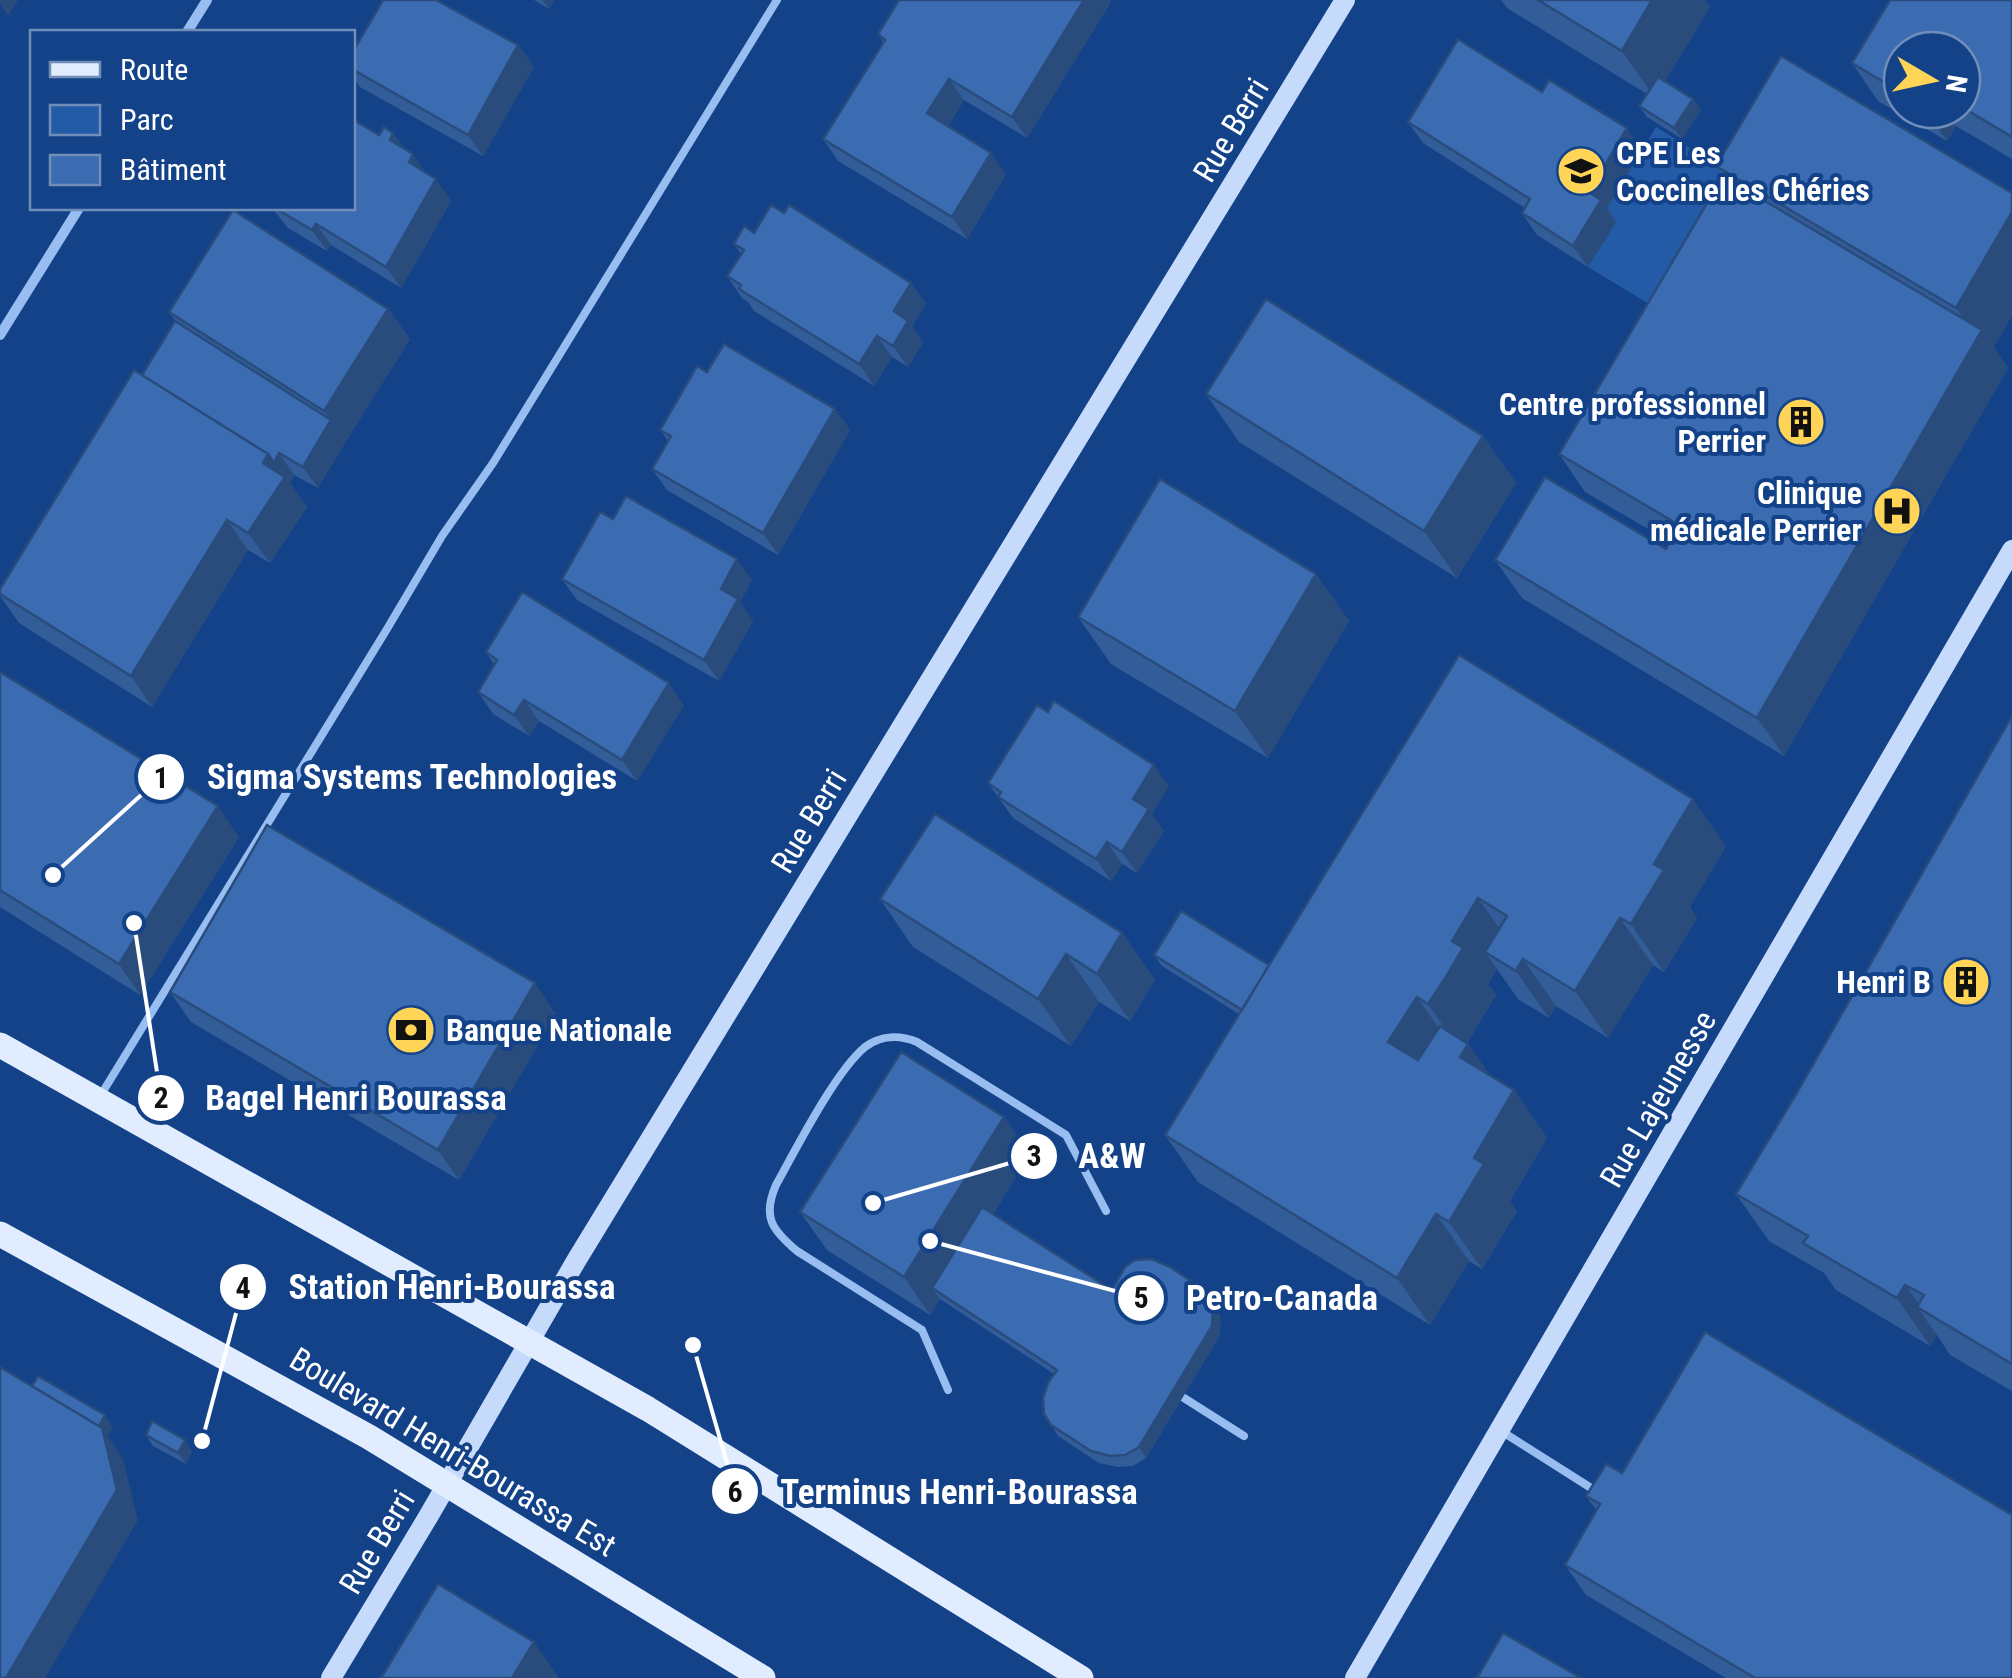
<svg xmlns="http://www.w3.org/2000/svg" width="2012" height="1678" viewBox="0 0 2012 1678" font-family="'Roboto Condensed',sans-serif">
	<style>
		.green { fill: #245ba7 }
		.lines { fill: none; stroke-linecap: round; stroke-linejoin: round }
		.lane { stroke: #98bdf0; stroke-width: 8 }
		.street { stroke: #98bdf0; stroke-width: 10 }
		.secondary { stroke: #c6dbfb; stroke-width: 20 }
		.primary { stroke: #e1ecff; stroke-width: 25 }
		.wall { fill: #335d99; fill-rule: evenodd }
		.shaded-wall { fill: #294c7d }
		.building { fill: #3b6cb2; stroke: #294c7d; stroke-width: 2.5 }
		.labels { text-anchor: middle; stroke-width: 8; stroke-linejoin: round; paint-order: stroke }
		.street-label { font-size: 32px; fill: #fff; stroke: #134288 }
		.poi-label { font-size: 32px; font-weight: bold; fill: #fff; stroke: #134288; text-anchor: end }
		.leader { fill: none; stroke: #fff; stroke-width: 4 }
		.callout-dot { fill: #fff; stroke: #134288; stroke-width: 4 }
		.mark-label { font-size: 30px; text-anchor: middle; font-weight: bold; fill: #111 }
		.callout-label { font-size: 35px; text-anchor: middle; font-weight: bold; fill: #fff; stroke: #134288; stroke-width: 8; stroke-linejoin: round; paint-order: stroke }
	</style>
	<rect width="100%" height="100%" fill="#134288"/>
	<!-- green -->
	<path class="green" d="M1656 127 1762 192 1682 324 1588 267 1616 222 1604 213Z"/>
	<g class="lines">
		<!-- lane -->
		<path class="lane" d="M99 1098 387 629 442 536 493 463 777 0
			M948 1390 922 1330 797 1251C772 1230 762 1217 776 1185 796 1149 835 1072 865 1047 881 1035 900 1035 917 1042L1066 1135 1106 1211
			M1184 1398 1244 1436
			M1501 1431 1599 1493"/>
		<!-- street -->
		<path class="street" d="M187 32 207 0
			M0 335 79 208"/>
		<!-- secondary -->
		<path class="secondary" d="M331 1678 428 1517 576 1261 1345 0
			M1355 1678 2012 550"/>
		<!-- primary -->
		<path class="primary" d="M0 1045 648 1409 1081 1678
			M0 1234 369 1437 763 1678"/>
	</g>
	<!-- wall -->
	<path class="wall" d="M534 0H554L549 9Z
		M899 0H1109L1111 2 1027 138 964 100 948 126 1006 174 967 239 838 161 823 139 883 43 878 34Z
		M1501 0H1705L1710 7 1665 81 1693 99 1701 110 1682 139 1647 117 1639 106 1647 94 1507 8Z
		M2012 0V159L1956 126 1947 141 1878 101 1852 63ZM1902 50H1962V110H1902Z
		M518 45 534 67 483 156 360 87 352 76V53Z
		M1781 56 2008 368 1784 756 1522 598 1495 560 1666 549 1670 542 1585 492 1559 454 1723 176 1716 166Z
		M1542 92 1642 150 1607 208 1616 222 1588 267 1537 235 1522 213 1525 208 1423 143 1408 122Z
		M393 133 404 149 451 201 401 288 331 245 327 251 288 228 272 208H352L379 135Z
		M754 233 911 283 926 304 912 326 923 342 908 367 892 357 874 386 754 311 748 302 742 298 727 276 741 254 734 244Z
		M388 309 410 339 346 441 318 488 294 475 290 483 307 507 270 563 248 550 152 707 19 623 0 596V589L142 375 175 321 169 312Z
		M707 372 835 409 850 430 778 555 667 490 652 469 668 441 660 430Z
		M1206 394 1483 436 1516 483 1457 578 1239 442Z
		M613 519 752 580 740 602 753 621 719 681 577 600 562 579Z
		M1316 574 1349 621 1268 758 1111 664 1078 617Z
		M486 652 684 705 637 781 539 721 529 736 493 714 478 692 494 665Z
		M1459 655 1726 846 1690 907 1697 918 1664 972 1653 965 1608 1038 1556 1006 1549 1018 1518 999 1497 969 1488 984 1496 995 1467 1043 1490 1076 1514 1090 1547 1138 1510 1201 1517 1211 1482 1269 1469 1261 1430 1325 1198 1182 1165 1135 1239 1014 1162 966 1154 955 1269 965Z
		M0 672 239 837 140 995 0 907Z
		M2012 716V1391L1950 1355 1937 1335 1930 1346 1836 1290 1824 1273 1769 1241 1736 1194 1795 1096Z
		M988 783 1169 786 1152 814 1164 831 1137 873 1122 864 1111 881 1013 818Z
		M880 899 1122 933 1155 980 1130 1021 1099 1002 1071 1046 913 947Z
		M170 992 556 1014 459 1180 191 1022Z
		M1004 1117 1030 1154 993 1214 1112 1290 1209 1293 1216 1304 1221 1320 1219 1337 1146 1458 1133 1466 1118 1467 1099 1463 1058 1436 1051 1425 1054 1374 940 1299 930 1315 827 1250 800 1212Z
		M146 1435 192 1451 186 1464 153 1446Z
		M1586 1496 2012 1678H1726L1586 1595 1565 1565 1597 1511Z"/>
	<!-- shaded-wall -->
	<path class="shaded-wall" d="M0 0H18L8 16 0 4Z
		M542 0H554L549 9Z
		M1084 0H1109L1111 2 1027 138 1012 117Z
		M1652 0H1705L1710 7 1655 98 1622 51Z
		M518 45 534 67 483 156 468 135Z
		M949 79 964 100 942 135 927 113Z
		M1693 99 1701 110 1682 139 1674 128Z
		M1925 110H1945L1956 126 1947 141Z
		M1627 128 1642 150 1607 208 1616 222 1588 267 1573 246 1589 192Z
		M393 133 408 155 390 140Z
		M991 153 1006 174 967 239 952 217Z
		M413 154 428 176 409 162Z
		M436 179 451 201 401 288 386 267Z
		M2012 212V316L1994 347 2008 368 1784 756 1757 718 1977 338 1956 308Z
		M316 224 331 245 327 251 312 230Z
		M911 283 926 304 912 326 923 342 908 367 893 346 894 311Z
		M388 309 410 339 346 441 318 488 303 467 331 420 324 411Z
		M877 336 892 357 874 386 859 364Z
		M835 409 850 430 778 555 763 533Z
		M1483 436 1516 483 1457 578 1424 531Z
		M279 453 294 475 290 483 307 507 270 563 248 533 263 463 268 454Z
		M227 520 248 550 152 707 131 676Z
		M737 559 752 580 740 602 753 621 719 681 704 660 721 589Z
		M1316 574 1349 621 1268 758 1235 711Z
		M669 683 684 705 637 781 622 760Z
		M524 700 539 721 529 736 514 715Z
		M1154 765 1169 786 1152 814 1164 831 1137 873 1122 852 1133 799Z
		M1693 799 1726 846 1690 907 1697 918 1664 972 1631 924 1654 864Z
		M218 806 239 837 140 995 119 964Z
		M1107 842 1122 864 1111 881 1096 859Z
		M1478 898 1511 945 1485 952 1497 969 1488 984 1496 995 1461 1052 1428 1004 1452 941Z
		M1620 918 1653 965 1608 1038 1575 991Z
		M1122 933 1155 980 1130 1021 1097 974Z
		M1066 954 1099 1002 1071 1046 1038 999Z
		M1523 959 1556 1006 1549 1018 1516 971Z
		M535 983 556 1014 459 1180 438 1150Z
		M1417 997 1450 1044 1422 1089 1388 1042Z
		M1468 1044 1501 1091 1460 1057Z
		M1514 1090 1547 1138 1510 1201 1517 1211 1482 1269 1449 1222 1474 1158Z
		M1004 1117 1030 1154 942 1295 932 1288 940 1299 930 1315 904 1277Z
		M1436 1214 1469 1261 1430 1325 1397 1278Z
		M1905 1285 1924 1311 1917 1307 1937 1335 1930 1346 1897 1298Z
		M1209 1293 1216 1304 1221 1320 1219 1337 1146 1458 1139 1447Z
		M105 1415 113 1427 108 1436 123 1459 138 1520 45 1678H6L94 1435Z
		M185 1440 192 1451 186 1464 178 1453Z
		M534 1642 559 1678H512Z"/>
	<!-- building -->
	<path class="building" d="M383 0H436L518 45 468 135 352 69V53Z
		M899 0H1084L1012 117 949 79 927 113 991 153 952 217 823 139 885 40 878 34Z
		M1538 0H1652L1622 51Z
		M1890 0H2012V137L1962 107V50H1902V93L1852 63Z
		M1458 39 1542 92 1549 80 1627 128 1589 192 1601 200 1573 246 1522 213 1530 199 1408 122Z
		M1781 56 2012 193V212L1956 308 1716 166Z
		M1658 77 1693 99 1674 128 1639 106Z
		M352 119 379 135 384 127 393 133 390 140 413 154 409 162 436 179 386 267 316 224 312 230 275 208H352Z
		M1723 176 1982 330 1757 718 1495 560 1545 477 1666 549 1679 525 1559 454Z
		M771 205 784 213 789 205 911 283 894 311 908 321 893 346 877 336 859 364 739 289 741 285 727 276 744 250 734 244 744 226 754 233Z
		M233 210 388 309 324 411 169 312Z
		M1266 299 1483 436 1424 531 1206 394Z
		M175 321 331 420 303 467 279 453 274 463 268 454 142 375Z
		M724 344 835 409 763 533 652 469 671 436 660 430 697 366 707 372Z
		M134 370 268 454 263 463 285 477 248 533 227 520 131 676 0 594V589Z
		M1160 479 1316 574 1235 711 1078 617Z
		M626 496 737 559 721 589 738 599 704 660 562 579 600 512 613 519Z
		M522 592 669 683 622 760 524 700 514 715 478 692 497 660 486 652Z
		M1459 655 1693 799 1654 864 1664 870 1631 924 1620 918 1575 991 1523 959 1516 971 1485 952 1507 916 1478 898 1452 941 1463 948 1446 977 1428 1004 1417 997 1388 1042 1418 1060 1440 1026 1468 1044 1460 1057 1514 1090 1474 1158 1484 1164 1449 1222 1436 1214 1397 1278 1165 1135Z
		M0 672 218 806 119 964 0 890Z
		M1054 701 1154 765 1133 799 1149 809 1122 852 1107 842 1096 859 998 797 1001 792 988 783 1037 705 1048 712Z
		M2012 716V1364L1917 1307 1924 1295 1905 1285 1897 1298 1803 1243 1808 1236 1736 1194 1795 1096Z
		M935 814 1122 933 1097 974 1066 954 1038 999 880 899Z
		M267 825 535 983 438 1150 170 992Z
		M1181 911 1269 965 1242 1010 1154 955Z
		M901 1052 1004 1117 904 1277 800 1212Z
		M982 1207 1112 1290 1125 1267 1135 1260 1152 1259 1170 1267 1209 1293 1213 1309 1212 1326 1139 1447 1125 1455 1110 1456 1091 1451 1051 1425 1044 1414 1043 1398 1048 1383 1057 1370 932 1288Z
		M1705 1332 2012 1515V1678H1755L1565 1565 1600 1504 1586 1496 1606 1464 1622 1473Z
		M0 1367 102 1428 117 1490 6 1678H0Z
		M38 1376 105 1415 99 1426 32 1386Z
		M152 1421 185 1440 178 1453 146 1435Z
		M438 1584 534 1642 512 1678H381Z
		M1503 1633 1581 1678H1477Z"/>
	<!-- icons -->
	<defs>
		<g id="school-disc" transform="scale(2.5)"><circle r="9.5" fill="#ffd457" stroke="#134288"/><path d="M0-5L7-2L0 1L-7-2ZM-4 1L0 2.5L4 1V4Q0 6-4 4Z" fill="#111"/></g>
		<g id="building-disc" transform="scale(2.5)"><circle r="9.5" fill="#ffd457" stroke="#134288"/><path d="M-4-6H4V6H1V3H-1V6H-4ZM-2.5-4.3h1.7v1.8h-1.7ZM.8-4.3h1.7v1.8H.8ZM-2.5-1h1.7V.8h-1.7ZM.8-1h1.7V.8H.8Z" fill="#111"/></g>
		<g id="hospital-disc" transform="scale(2.5)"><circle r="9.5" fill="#ffd457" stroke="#134288"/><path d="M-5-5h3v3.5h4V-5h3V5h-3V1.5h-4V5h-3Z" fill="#111"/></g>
		<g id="bank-disc" transform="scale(2.5)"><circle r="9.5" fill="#ffd457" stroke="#134288"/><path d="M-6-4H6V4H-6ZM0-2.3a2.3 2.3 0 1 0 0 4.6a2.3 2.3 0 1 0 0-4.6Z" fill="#111"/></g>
	</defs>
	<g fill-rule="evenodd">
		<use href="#school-disc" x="1581" y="171"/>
		<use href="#building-disc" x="1801" y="422"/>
		<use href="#hospital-disc" x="1897" y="511"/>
		<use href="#building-disc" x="1966" y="982"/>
		<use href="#bank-disc" x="411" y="1030"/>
	</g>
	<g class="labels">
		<!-- street labels -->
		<g class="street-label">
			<text transform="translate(1231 130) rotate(-59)" y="11">Rue Berri</text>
			<text transform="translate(809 821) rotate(-59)" y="11">Rue Berri</text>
			<text transform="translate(1658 1099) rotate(-60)" y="11">Rue Lajeunesse</text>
			<text transform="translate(453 1452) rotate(31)" y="11">Boulevard Henri-Bourassa Est</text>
			<text transform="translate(377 1542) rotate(-59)" y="11">Rue Berri</text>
		</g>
		<!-- poi labels -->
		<g class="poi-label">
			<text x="1616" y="164" text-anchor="start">CPE Les<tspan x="1616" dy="37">Coccinelles Chéries</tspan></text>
			<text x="1766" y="415">Centre professionnel<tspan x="1766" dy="37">Perrier</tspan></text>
			<text x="1862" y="504">Clinique<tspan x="1862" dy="37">médicale Perrier</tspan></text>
			<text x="1931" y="993">Henri B</text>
			<text x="446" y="1041" text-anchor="start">Banque Nationale</text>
		</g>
	</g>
	<!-- callouts -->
	<path class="leader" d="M53 875L161 777M134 923L161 1098M873 1203L1034 1156M202 1441L243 1287M930 1241L1141 1298M693 1345L735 1491"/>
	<g class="callout-dot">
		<circle cx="53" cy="875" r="10"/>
		<circle cx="134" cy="923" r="10"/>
		<circle cx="873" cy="1203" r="10"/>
		<circle cx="202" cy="1441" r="10"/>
		<circle cx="930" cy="1241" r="10"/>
		<circle cx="693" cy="1345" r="10"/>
		<circle cx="161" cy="777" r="25"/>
		<circle cx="161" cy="1098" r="25"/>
		<circle cx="1034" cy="1156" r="25"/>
		<circle cx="243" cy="1287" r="25"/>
		<circle cx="1141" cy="1298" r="25"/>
		<circle cx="735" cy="1491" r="25"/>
	</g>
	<g class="mark-label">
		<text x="161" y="788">1</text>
		<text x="161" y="1108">2</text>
		<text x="1034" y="1166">3</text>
		<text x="243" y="1298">4</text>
		<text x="1141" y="1308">5</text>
		<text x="735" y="1502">6</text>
	</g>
	<g class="callout-label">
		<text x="412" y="789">Sigma Systems Technologies</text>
		<text x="356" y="1110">Bagel Henri Bourassa</text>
		<text x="1112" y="1168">A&amp;W</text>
		<text x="452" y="1299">Station Henri-Bourassa</text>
		<text x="1282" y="1310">Petro-Canada</text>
		<text x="959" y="1504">Terminus Henri-Bourassa</text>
	</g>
	<!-- legend -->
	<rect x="30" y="30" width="325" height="180" fill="#134288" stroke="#718eb8" stroke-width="2.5"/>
	<rect x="50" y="62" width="50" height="15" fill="#e1ecff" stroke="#718eb8" stroke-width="2.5"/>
	<text x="120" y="80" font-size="30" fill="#ffffff">Route</text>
	<rect x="50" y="105" width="50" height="30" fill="#245ba7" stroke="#718eb8" stroke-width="2.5"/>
	<text x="120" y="130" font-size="30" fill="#ffffff">Parc</text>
	<rect x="50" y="155" width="50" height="30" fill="#3b6cb2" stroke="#718eb8" stroke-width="2.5"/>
	<text x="120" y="180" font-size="30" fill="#ffffff">Bâtiment</text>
	<!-- north arrow -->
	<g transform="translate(1932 80) rotate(99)"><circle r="48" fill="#134288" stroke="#718eb8" stroke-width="2.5"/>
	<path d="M0-8L18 38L0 25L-18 38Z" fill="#ffd457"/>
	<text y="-15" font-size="28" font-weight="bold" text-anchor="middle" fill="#ffffff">N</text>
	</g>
</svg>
